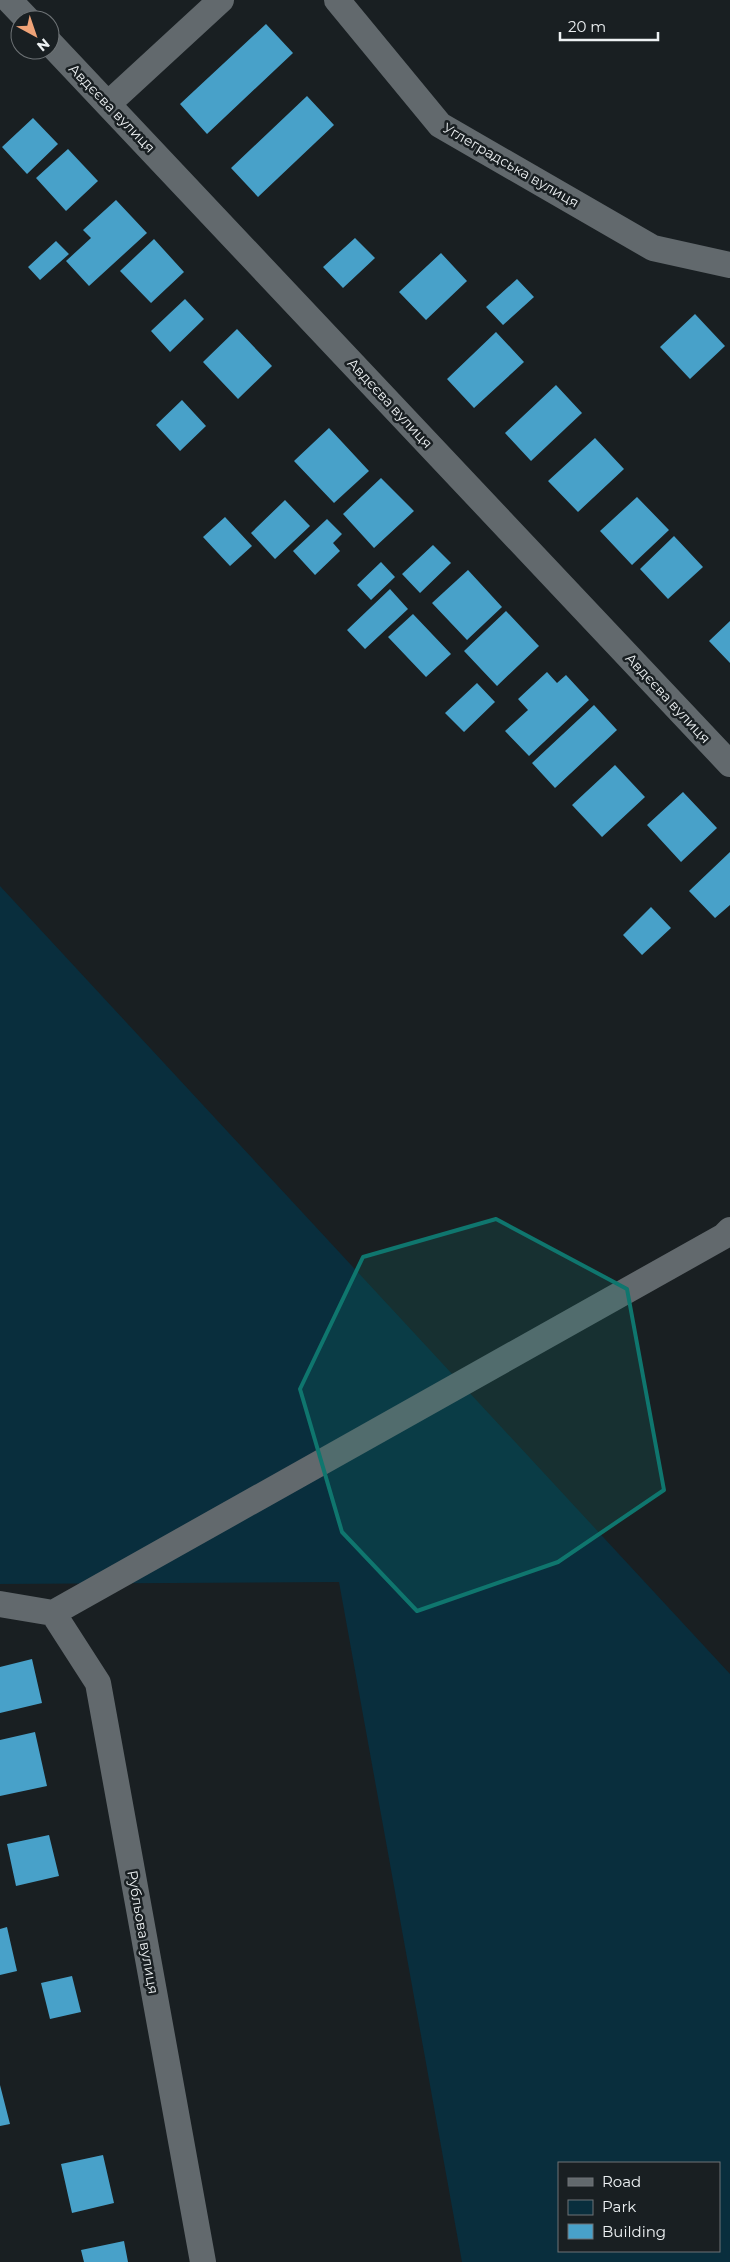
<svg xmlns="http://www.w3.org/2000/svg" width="730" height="2262" viewBox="0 0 730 2262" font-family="Montserrat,sans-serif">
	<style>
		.green { fill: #092e3d; fill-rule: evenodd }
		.building { fill: #48a1c9 }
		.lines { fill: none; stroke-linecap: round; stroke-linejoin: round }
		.minor { stroke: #62696d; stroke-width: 26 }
		.marked { fill: #0f766e; fill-opacity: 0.2; stroke: #0f766e; stroke-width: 4; stroke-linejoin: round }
		.labels { text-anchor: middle; stroke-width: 5; stroke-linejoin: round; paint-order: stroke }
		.street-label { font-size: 14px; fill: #edf1f3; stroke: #191f22 }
	</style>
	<rect width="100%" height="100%" fill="#191f22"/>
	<!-- green -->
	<path class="green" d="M0 886 730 1674V2262H462L339 1582 0 1584ZM559 2163H719V2251H559Z"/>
	<!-- building -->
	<path class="building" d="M266 24 293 53 207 134 180 104Z
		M307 96 334 125 258 197 231 168Z
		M33 118 58 144 27 174 2 147Z
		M68 149 98 181 66 211 36 178Z
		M116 200 147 233 89 286 66 261 91 238 83 230Z
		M355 238 375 258 343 288 323 267Z
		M154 239 184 272 151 303 120 271Z
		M56 241 69 254 40 280 28 267Z
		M441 253 467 281 426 320 399 292Z
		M517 279 534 297 503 325 486 307Z
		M185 299 204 319 170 352 151 331Z
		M695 314 725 346 690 379 660 347Z
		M237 329 272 366 238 399 203 362Z
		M496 332 524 362 474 408 447 379Z
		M556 385 582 413 531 461 505 433Z
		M182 400 206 426 180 451 156 425Z
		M329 428 369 471 334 503 294 461Z
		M595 438 624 469 578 512 548 481Z
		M381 478 414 511 374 548 343 514Z
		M637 497 669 530 632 565 600 531Z
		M285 500 310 526 275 559 251 533Z
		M225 517 252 546 230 566 203 537Z
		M327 519 342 534 333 543 340 551 315 575 293 551Z
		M674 536 703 567 668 599 640 569Z
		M433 545 451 563 420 593 402 574Z
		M381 562 395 577 371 600 357 585Z
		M468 570 502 607 467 640 432 603Z
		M390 589 408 609 365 649 347 630Z
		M506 611 539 646 497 686 464 651Z
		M413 614 451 654 426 677 388 637Z
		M730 621V663L709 641Z
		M547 672 557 683 566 675 589 700 529 756 505 731 528 710 518 699Z
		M477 683 495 702 464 732 445 713Z
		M594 705 617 730 555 788 532 763Z
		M615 765 645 797 602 837 572 805Z
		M683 792 717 828 681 862 647 825Z
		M730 852V905L715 918 689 891Z
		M651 907 671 928 642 955 623 935Z
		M32 1659 42 1703 0 1713V1667Z
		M35 1732 47 1786 0 1796V1740Z
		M49 1835 59 1876 16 1886 7 1844Z
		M7 1927 17 1971 0 1975V1929Z
		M72 1976 81 2012 50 2019 41 1983Z
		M0 2085 10 2124 0 2126Z
		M103 2155 114 2203 72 2213 61 2164Z
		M124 2241 128 2262H84L81 2250Z"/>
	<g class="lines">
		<!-- minor -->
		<path class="minor" d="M9 0 28 20
			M337 0 440 125 653 248 730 265
			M50 43 730 764
			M108 104 221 0
			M0 1604 53 1613
			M53 1613 724 1236 730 1230
			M53 1613 98 1683 203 2262"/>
	</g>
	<!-- marked area -->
	<path class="marked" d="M496 1219 627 1289 664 1490 558 1562 417 1611 342 1532 300 1389 363 1257Z"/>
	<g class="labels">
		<!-- street labels -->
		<g class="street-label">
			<text transform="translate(112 108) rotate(46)" y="5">Авдєєва вулиця</text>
			<text transform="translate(511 165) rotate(30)" y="5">Углеградська вулиця</text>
			<text transform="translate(390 403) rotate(47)" y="5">Авдєєва вулиця</text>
			<text transform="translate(668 698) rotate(47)" y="5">Авдєєва вулиця</text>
			<text transform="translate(143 1932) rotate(80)" y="5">Рубльова вулиця</text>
		</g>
	</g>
	<!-- legend -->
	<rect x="558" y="2162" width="162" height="90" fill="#191f22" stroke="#6e7376"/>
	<rect x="568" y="2178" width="25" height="8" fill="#62696d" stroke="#6e7376"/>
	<text x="602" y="2187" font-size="15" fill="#edf1f3">Road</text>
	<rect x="568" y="2200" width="25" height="15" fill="#092e3d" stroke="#6e7376"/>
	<text x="602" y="2212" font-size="15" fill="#edf1f3">Park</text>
	<rect x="568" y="2224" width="25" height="15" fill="#48a1c9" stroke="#6e7376"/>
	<text x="602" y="2237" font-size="15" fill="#edf1f3">Building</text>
	<!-- north arrow -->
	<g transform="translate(35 35) rotate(140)"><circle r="24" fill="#191f22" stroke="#6e7376"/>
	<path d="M0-4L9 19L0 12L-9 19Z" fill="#efa378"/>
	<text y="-8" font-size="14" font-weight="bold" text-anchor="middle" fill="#edf1f3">N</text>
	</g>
	<!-- scale -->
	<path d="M560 32v8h98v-8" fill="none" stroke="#edf1f3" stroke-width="2.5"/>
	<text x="568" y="32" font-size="15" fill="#edf1f3" stroke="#191f22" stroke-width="4" paint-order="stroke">20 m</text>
</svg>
